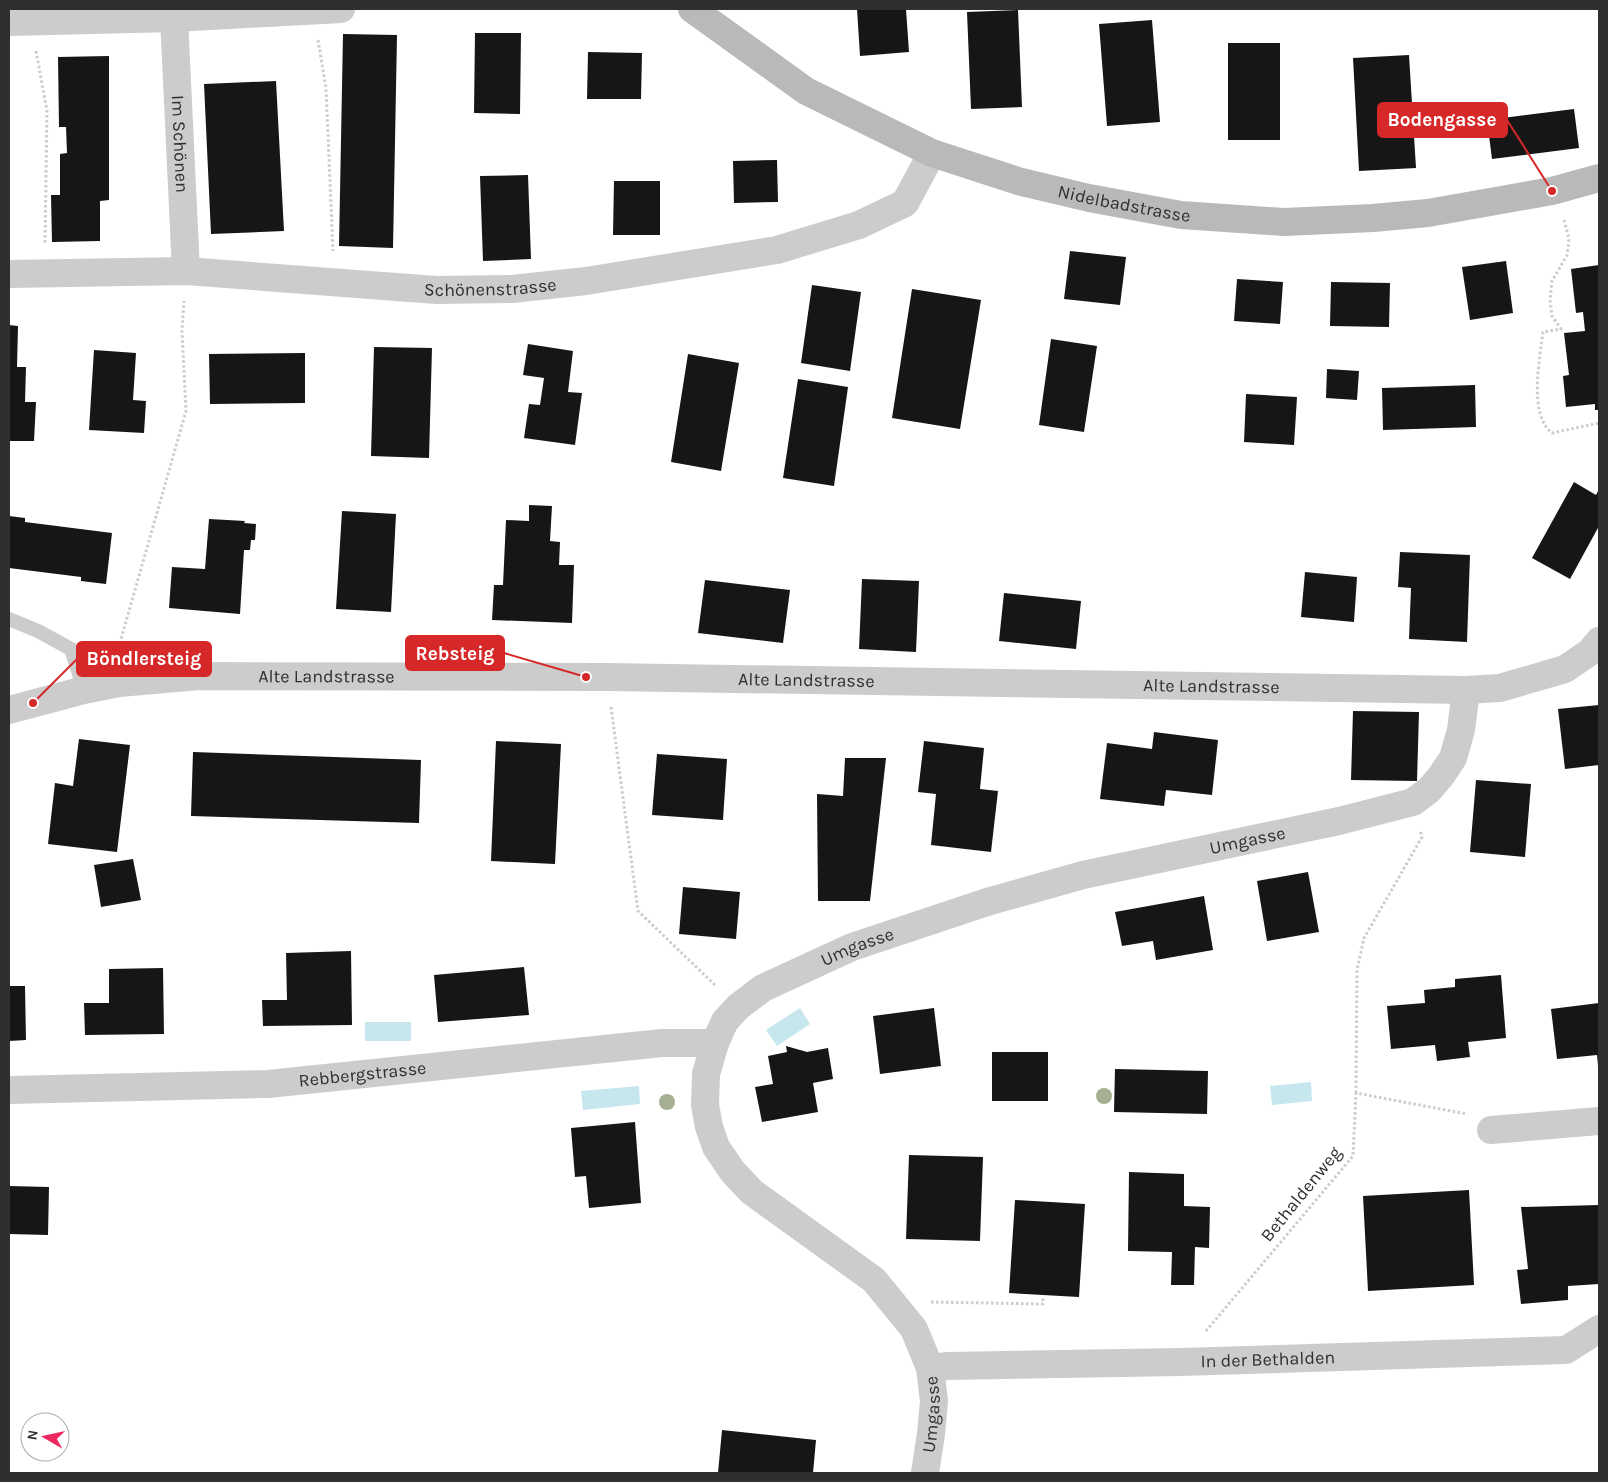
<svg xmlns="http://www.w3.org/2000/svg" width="1608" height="1482" viewBox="0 0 1608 1482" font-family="Karla,sans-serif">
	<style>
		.water { fill: #c6e7ee }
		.building { fill: #161616 }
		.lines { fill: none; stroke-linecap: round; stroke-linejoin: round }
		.path { stroke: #ccc; stroke-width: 3; stroke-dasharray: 2.5 2.5; stroke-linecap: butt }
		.service { stroke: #ccc; stroke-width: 14 }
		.minor { stroke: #ccc; stroke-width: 28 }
		.tertiary { stroke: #ccc; stroke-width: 28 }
		.secondary { stroke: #b9b9b9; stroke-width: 28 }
		.tree { fill: #a5af92 }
		.labels { text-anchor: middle; stroke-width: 5; stroke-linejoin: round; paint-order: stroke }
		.street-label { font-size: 18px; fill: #2f2f2f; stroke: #fff }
		.leader { fill: none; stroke: #d62828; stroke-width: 2 }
		.callout-dot { fill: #d62828; stroke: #fff; stroke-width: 2 }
		.callout { fill: #d62828; stroke: #d62828; stroke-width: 2 }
		.callout-label { font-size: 19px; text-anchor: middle; font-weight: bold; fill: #fff }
	</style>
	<rect width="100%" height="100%" fill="#fff"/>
	<!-- water -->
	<path class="water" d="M800 1008 810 1024 777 1046 766 1030Z
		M365 1022H411V1041H365Z
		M1311 1082 1312 1101 1272 1105 1270 1086Z
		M639 1086 640 1104 583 1110 581 1091Z"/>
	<!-- building -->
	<path class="building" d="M857 9H906L909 52 860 56Z
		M1018 10 1022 107 971 109 967 12Z
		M1152 20 1160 122 1107 126 1099 24Z
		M475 33H521L520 114 474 113Z
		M343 34 397 35 393 248 339 246Z
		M1228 43H1280V140H1228Z
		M588 52 642 53 641 99H587Z
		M1409 55 1416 168 1359 171 1353 58Z
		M109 56V200L100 201V241L52 242 51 195H60V154L67 153 66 127H59L58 57Z
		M276 81 284 231 211 234 204 84Z
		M1574 109 1579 148 1492 159 1487 120Z
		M777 160 778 202 734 203 733 161Z
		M528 175 531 259 483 261 480 176Z
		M614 181H660V235H613Z
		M1070 251 1126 257 1120 305 1064 299Z
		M1506 261 1513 313 1470 320 1462 267Z
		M1599 265V410H1595V404L1566 407 1563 376 1569 375 1564 333 1585 331 1583 312 1576 313 1571 269Z
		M1237 279 1283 282 1280 324 1234 321Z
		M1331 282 1390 283 1389 327 1330 326Z
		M812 285 861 292 850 371 801 363Z
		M912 289 981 300 960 429 892 418Z
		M9 325 18 326 17 367H26L25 402H36L34 441H9Z
		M1051 339 1097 346 1084 432 1039 425Z
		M528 344 573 351 568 392 582 393 575 445 524 438 529 404 540 405 544 378 523 375Z
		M374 347 432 348 429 458 371 456Z
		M94 350 136 353 133 400 146 401 144 433 89 430Z
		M305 353V403L210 404 209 354Z
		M688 354 739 363 721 471 671 462Z
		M1327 369 1359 371 1357 400 1326 398Z
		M798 379 848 387 834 486 783 478Z
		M1475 385 1476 427 1383 430 1382 388Z
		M1246 394 1297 397 1294 445 1244 442Z
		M1574 482 1596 495 1599 489V526L1570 579 1532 558Z
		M529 505 552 506 550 541 560 542 559 565H574L572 623 492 620 494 585H503L506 520 529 521Z
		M342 511 396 514 391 612 336 609Z
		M9 516 25 518V522L112 533 106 584 81 581V577L9 568Z
		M209 519 245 521 244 523 256 524 255 540H251L250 550H244L240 614 169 608 172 567 205 569Z
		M1400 552 1470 555 1467 642 1409 639 1411 588 1398 587Z
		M1305 572 1357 577 1354 622 1301 617Z
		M862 579 919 581 916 652 859 649Z
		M705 580 790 590 783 643 698 633Z
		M1004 593 1081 601 1076 649 999 641Z
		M1599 705V765L1565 769 1558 709Z
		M1353 711 1419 712 1417 781 1351 780Z
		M1154 732 1218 740 1212 795 1166 790 1164 806 1100 799 1107 743 1152 749Z
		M79 739 130 745 117 852 48 844 55 783 73 786Z
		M496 741 561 744 555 864 491 861Z
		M924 741 984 748 980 789 998 791 991 852 931 845 936 794 918 792Z
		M193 752 421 760 419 823 191 816Z
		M657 754 727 759 723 820 652 815Z
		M845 758H886L870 901H818L817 794 843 796Z
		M1476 780 1531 784 1525 857 1470 852Z
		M133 859 141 900 101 907 94 865Z
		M1308 872 1319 932 1267 941 1257 881Z
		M683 887 740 892 736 939 679 934Z
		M1204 896 1213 950 1156 960 1153 941 1122 946 1115 912Z
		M351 951 352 1025 263 1026 262 1000H287L286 953Z
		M524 967 529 1015 438 1022 434 975Z
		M163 968 164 1034 85 1035 84 1003H109V969Z
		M1501 975 1506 1038 1468 1042 1470 1057 1437 1061 1435 1045 1391 1049 1387 1006 1425 1003 1424 990 1455 987V979Z
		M9 986H25L26 1040 9 1041Z
		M1599 1003V1066H1598L1597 1055 1557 1059 1551 1009Z
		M934 1008 941 1066 880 1074 873 1016Z
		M786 1046 807 1052 828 1048 833 1079 813 1083 818 1112 762 1122 755 1087 773 1084 768 1056 787 1052Z
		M992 1052H1048V1101H992Z
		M1115 1069 1208 1071 1207 1114 1114 1112Z
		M635 1122 641 1203 589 1208 586 1176 575 1177 571 1128Z
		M909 1155 983 1157 980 1241 906 1239Z
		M1129 1172 1184 1174V1206L1210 1207 1209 1248 1195 1247 1194 1285H1171L1172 1252 1128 1251Z
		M9 1186 49 1187 48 1235 9 1234Z
		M1469 1190 1474 1285 1368 1291 1363 1196Z
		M1015 1200 1085 1204 1079 1297 1009 1293Z
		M1599 1205V1284L1568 1286V1300L1521 1304 1517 1270 1528 1269 1521 1207Z
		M722 1430 816 1440 813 1473H718Z"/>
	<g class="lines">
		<!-- path -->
		<path class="path" d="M318 40 326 88 333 251
			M36 51 47 111 45 243
			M1564 220 1569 239 1567 255 1552 281 1550 300 1552 316 1561 329 1543 332C1540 359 1528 414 1552 433L1599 423
			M117 653 186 411 182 331 184 301
			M611 707 638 911 716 986
			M1356 1093 1357 970 1364 938 1422 837 1420 830
			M931 1302 1043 1304V1298
			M1206 1331 1353 1156 1356 1093 1467 1114"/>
		<!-- service -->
		<path class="service" d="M9 619 38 631 71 649 84 690"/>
		<!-- minor -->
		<g class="minor">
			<path id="s1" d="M174 18 186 271"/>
			<path d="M9 22 174 18 341 9"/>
			<path id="s2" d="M9 274 186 271 436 290 512 289 586 281 777 250 859 225 905 203 932 153"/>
			<path id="s3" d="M9 1090 268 1084 662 1043H715"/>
			<path d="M1491 1130 1599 1121"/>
			<path id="s4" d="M930 1368 948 1366 1180 1362 1566 1350 1599 1329"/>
			<path id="s5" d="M925 1473 931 1434 934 1401 930 1368 914 1329 874 1280 752 1192 733 1172 716 1147 709 1127 705 1105 706 1074 715 1043 725 1021 738 1007 763 988 852 947 987 902 1083 875 1339 821 1413 802 1429 790 1441 776 1453 758 1461 730 1466 690"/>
		</g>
		<!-- tertiary -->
		<path class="tertiary" id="s6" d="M9 710 84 690 119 683 199 676 607 677 1466 690 1500 688 1565 669 1590 652 1599 641"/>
		<!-- secondary -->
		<path class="secondary" id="s7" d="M692 9 806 91 932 153 1018 181 1089 198 1181 215 1284 222 1373 218 1428 213 1552 191 1599 178"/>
	</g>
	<!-- trees -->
	<g class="tree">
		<circle cx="1104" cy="1096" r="8"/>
		<circle cx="667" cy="1102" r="8"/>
	</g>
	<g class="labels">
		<!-- street labels -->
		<g class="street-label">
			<text dy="6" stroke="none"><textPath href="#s1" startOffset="126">Im Schönen</textPath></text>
			<text dy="6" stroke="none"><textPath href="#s7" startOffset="480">Nidelbadstrasse</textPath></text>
			<text dy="6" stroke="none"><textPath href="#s2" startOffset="482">Schönenstrasse</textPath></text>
			<text dy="6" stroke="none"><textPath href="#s6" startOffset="321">Alte Landstrasse</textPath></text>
			<text dy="6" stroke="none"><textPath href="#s6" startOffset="801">Alte Landstrasse</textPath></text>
			<text dy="6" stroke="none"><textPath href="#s6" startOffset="1206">Alte Landstrasse</textPath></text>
			<text dy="6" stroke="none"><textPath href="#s5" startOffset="1109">Umgasse</textPath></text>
			<text dy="6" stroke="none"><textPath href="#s5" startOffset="704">Umgasse</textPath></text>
			<text dy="6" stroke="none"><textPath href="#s3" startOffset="354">Rebbergstrasse</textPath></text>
			<text transform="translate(1301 1194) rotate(-51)" y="6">Bethaldenweg</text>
			<text dy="6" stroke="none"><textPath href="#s4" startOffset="338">In der Bethalden</textPath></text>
			<text dy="6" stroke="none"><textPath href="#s5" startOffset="59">Umgasse</textPath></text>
		</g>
	</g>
	<!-- callouts -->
	<path class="leader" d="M1552 191L1507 120M586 677L504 653M33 703L77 659"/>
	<g class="callout-dot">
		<circle cx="1552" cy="191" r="5"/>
		<circle cx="586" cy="677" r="5"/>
		<circle cx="33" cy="703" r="5"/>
	</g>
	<g class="callout">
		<rect x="1378" y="103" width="129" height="34" rx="5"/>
		<rect x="406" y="636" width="98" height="34" rx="5"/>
		<rect x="77" y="642" width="134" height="34" rx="5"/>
	</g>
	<g class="callout-label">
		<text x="1442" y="126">Bodengasse</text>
		<text x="455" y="660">Rebsteig</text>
		<text x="144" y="665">Böndlersteig</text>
	</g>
	<!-- border -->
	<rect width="1608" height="1482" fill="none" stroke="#2f2f2f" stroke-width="20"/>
	<!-- north arrow -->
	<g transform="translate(45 1437) rotate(279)"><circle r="24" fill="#ffffff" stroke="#acacac"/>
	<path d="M0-4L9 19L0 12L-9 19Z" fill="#ef2761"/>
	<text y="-8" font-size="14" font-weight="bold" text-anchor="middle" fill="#2f2f2f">N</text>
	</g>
</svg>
